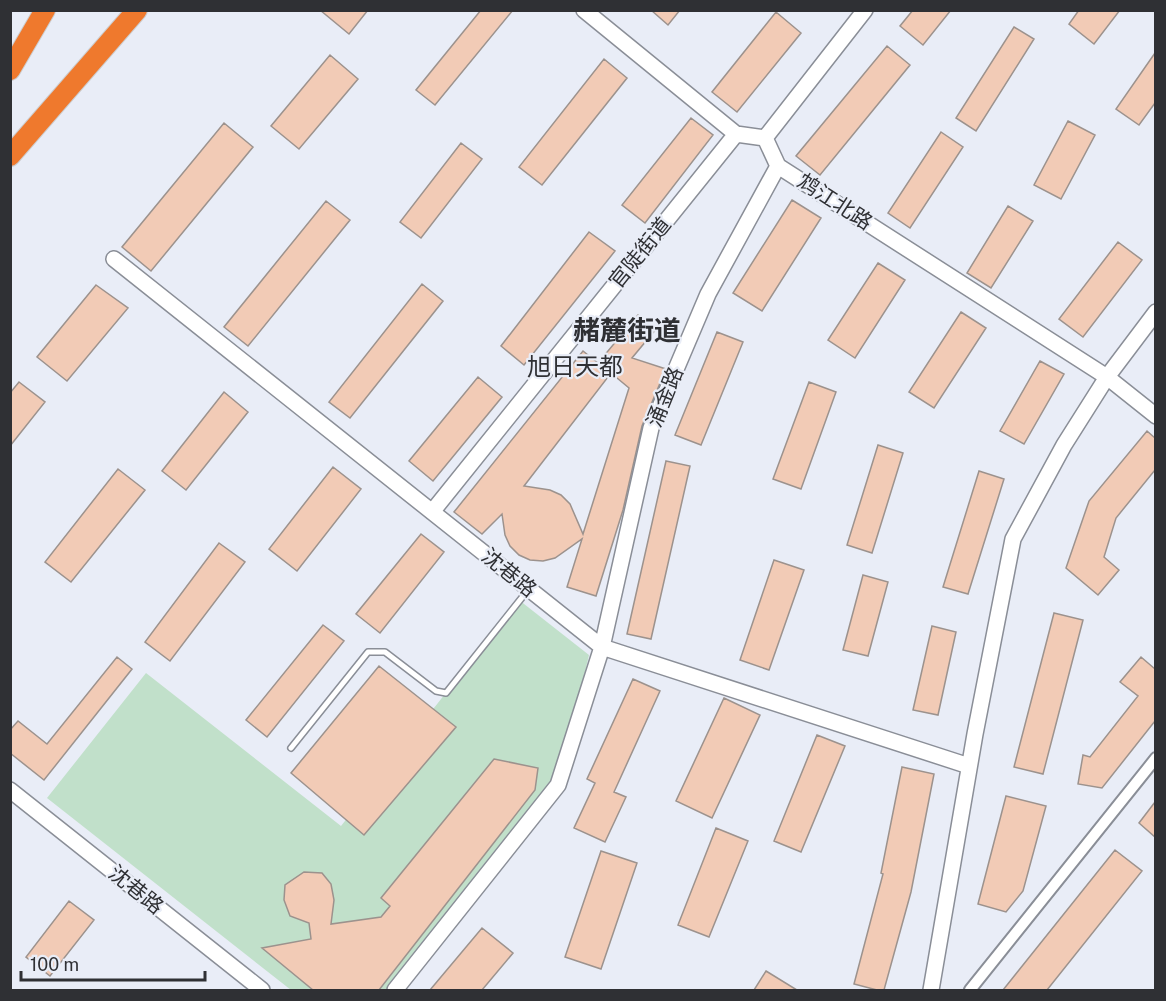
<svg xmlns="http://www.w3.org/2000/svg" width="1166" height="1001" viewBox="0 0 1166 1001" font-family="'Public Sans','Noto Sans SC',sans-serif">
	<style>
		.green { fill: #c1e0ca }
		.building { fill: #f2cbb6; stroke: #9c928d; stroke-width: 1.5; fill-rule: evenodd }
		.lines { fill: none; stroke-linecap: round; stroke-linejoin: round }
		.lane-casing { stroke: #8a8e97; stroke-width: 8 }
		.street-casing { stroke: #8a8e97; stroke-width: 14 }
		.secondary-casing { stroke: #8a8e97; stroke-width: 18 }
		.highway-casing { stroke: #cdcdce; stroke-width: 22 }
		.lane { stroke: #fff; stroke-width: 5 }
		.street { stroke: #fff; stroke-width: 10 }
		.secondary { stroke: #fff; stroke-width: 15 }
		.highway { stroke: #ef792d; stroke-width: 20 }
		.labels { text-anchor: middle; stroke-width: 4.5; stroke-linejoin: round; paint-order: stroke }
		.street-label { font-size: 21px; fill: #2f3034; stroke: #e9edf7 }
		.quarter-label { font-size: 24px; fill: #2f3034; stroke: #e9edf7 }
		.district-label { font-size: 27px; font-weight: bold; fill: #2f3034; stroke: #e9edf7 }
	</style>
	<rect width="100%" height="100%" fill="#e9edf7"/>
	<!-- green -->
	<path class="green" d="M519 600 589 655 558 785 388 990H291L47 798 146 673 341 826Z"/>
	<!-- building -->
	<path class="building" d="M320 10H368L349 34Z
		M481 10H513L435 105 416 90Z
		M651 10H680L668 25Z
		M913 10H951L923 45 900 26Z
		M1079 10H1120L1094 44 1069 24Z
		M776 12 801 33 737 112 712 92Z
		M1014 27 1034 39 976 131 956 118Z
		M887 46 910 65 820 175 796 156Z
		M1155 53V103L1139 125 1116 109Z
		M330 55 358 79 299 149 271 126Z
		M604 59 627 78 542 185 519 167Z
		M691 118 713 135 645 223 622 205Z
		M1068 121 1095 135 1061 199 1034 185Z
		M224 123 253 147 151 271 122 247Z
		M941 132 963 147 910 228 888 213Z
		M461 143 482 159 421 238 400 222Z
		M792 200 821 218 762 311 733 293Z
		M326 201 350 220 248 346 224 327Z
		M1008 206 1033 221 991 288 967 273Z
		M589 232 615 251 524 365 501 346Z
		M1118 242 1142 260 1083 337 1059 319Z
		M878 263 905 280 855 358 828 340Z
		M422 284 443 301 350 418 329 402Z
		M96 285 128 308 67 381 37 357Z
		M961 312 986 328 934 408 909 392Z
		M638 315 656 329 632 358 666 369 642 426 623 510 596 596 567 587 582 539 555 558 543 561 530 560 519 555 510 546 505 535 502 514 482 534 454 512 583 351 598 363ZM611 373 629 388 583 534 570 504 561 495 550 490 524 486Z
		M717 332 743 342 701 445 675 435Z
		M1040 361 1064 374 1024 444 1000 431Z
		M478 377 502 397 433 481 409 461Z
		M19 382 45 402 10 446V393Z
		M809 382 836 392 801 489 773 479Z
		M224 392 248 412 186 490 162 471Z
		M1147 431 1155 438V470L1116 518 1104 557 1119 570 1098 595 1066 568 1089 501Z
		M878 445 903 453 872 553 847 545Z
		M666 461 690 466 651 639 627 634Z
		M333 467 361 489 297 571 269 549Z
		M118 469 145 490 71 582 45 562Z
		M979 471 1004 479 968 594 943 587Z
		M421 534 444 552 380 633 356 614Z
		M219 543 245 562 170 661 145 642Z
		M774 560 804 570 769 670 740 660Z
		M863 575 888 582 868 656 843 650Z
		M1054 613 1083 620 1043 774 1014 767Z
		M323 625 344 641 267 737 246 720Z
		M932 626 956 632 938 715 913 710Z
		M117 657 132 669 44 780 10 753V730L18 721 47 744Z
		M1141 657 1155 669V721L1102 788 1078 784 1083 755 1090 757 1138 696 1120 682Z
		M379 666 456 727 364 835 291 773Z
		M633 679 660 691 614 792 626 797 605 842 574 828 595 783 587 779Z
		M724 698 760 715 712 818 676 801Z
		M817 735 845 746 801 852 774 841Z
		M494 759 538 768 535 790 379 990H313L262 948 311 939 309 923 290 916 284 900 285 885 304 872 322 873 331 884 334 900 331 924 381 917 390 906 381 898Z
		M902 767 934 774 911 892 884 990H877L854 984 883 874 881 873Z
		M1006 796 1046 806 1023 891 1006 912 978 904Z
		M1155 802V837L1139 823Z
		M716 828 748 841 709 937 678 925Z
		M1115 850 1142 871 1047 990H1003Z
		M601 851 637 863 601 969 565 957Z
		M69 901 94 920 50 976 26 957Z
		M482 928 513 953 482 990H430Z
		M766 971 797 990H754Z"/>
	<g class="lines">
		<!-- lane casing -->
		<g class="lane-casing">
			<path id="lane" d="M291 748 368 652H385L436 691 446 693 528 590"/>
		</g>
		<!-- street casing -->
		<g class="street-casing">
			<path id="street" d="M970 990 1156 758"/>
		</g>
		<!-- secondary casing -->
		<g class="secondary-casing">
			<path id="secondary" d="M584 10 736 134 765 138 778 166 1107 377 1156 416
				M765 138 865 10
				M114 259 602 647 969 766
				M432 512 736 134
				M10 790 262 990
				M395 990 558 785 602 647 651 428 708 294 778 166
				M931 990 975 734 1013 539 1064 445 1107 377 1156 312"/>
		</g>
		<!-- highway casing -->
		<g class="highway-casing">
			<path id="highway" d="M10 70 45 10
				M10 156 137 10"/>
		</g>
		<!-- lane -->
		<use href="#lane" class="lane"/>
		<!-- street -->
		<use href="#street" class="street"/>
		<!-- secondary -->
		<use href="#secondary" class="secondary"/>
		<!-- highway -->
		<use href="#highway" class="highway"/>
	</g>
	<g class="labels">
		<!-- street labels -->
		<g class="street-label">
			<text transform="translate(835 202) rotate(33)" y="7">鸩江北路</text>
			<text transform="translate(640 253) rotate(-51)" y="7">官陡街道</text>
			<text transform="translate(665 397) rotate(-68)" y="7">涌金路</text>
			<text transform="translate(509 573) rotate(39)" y="7">沈巷路</text>
			<text transform="translate(136 890) rotate(39)" y="7">沈巷路</text>
		</g>
		<!-- quarter labels -->
		<g class="quarter-label">
			<text x="575" y="375">旭日天都</text>
		</g>
		<!-- district labels -->
		<g class="district-label">
			<text x="627" y="340">赭麓街道</text>
		</g>
	</g>
	<!-- border -->
	<rect width="1166" height="1001" fill="none" stroke="#2f3034" stroke-width="24"/>
	<!-- scale -->
	<path d="M21 971v9h184v-9" fill="none" stroke="#2f3034" stroke-width="3"/>
	<text x="30" y="971" font-size="18" fill="#2f3034" stroke="#e9edf7" stroke-width="4.5" paint-order="stroke">100 m</text>
</svg>
